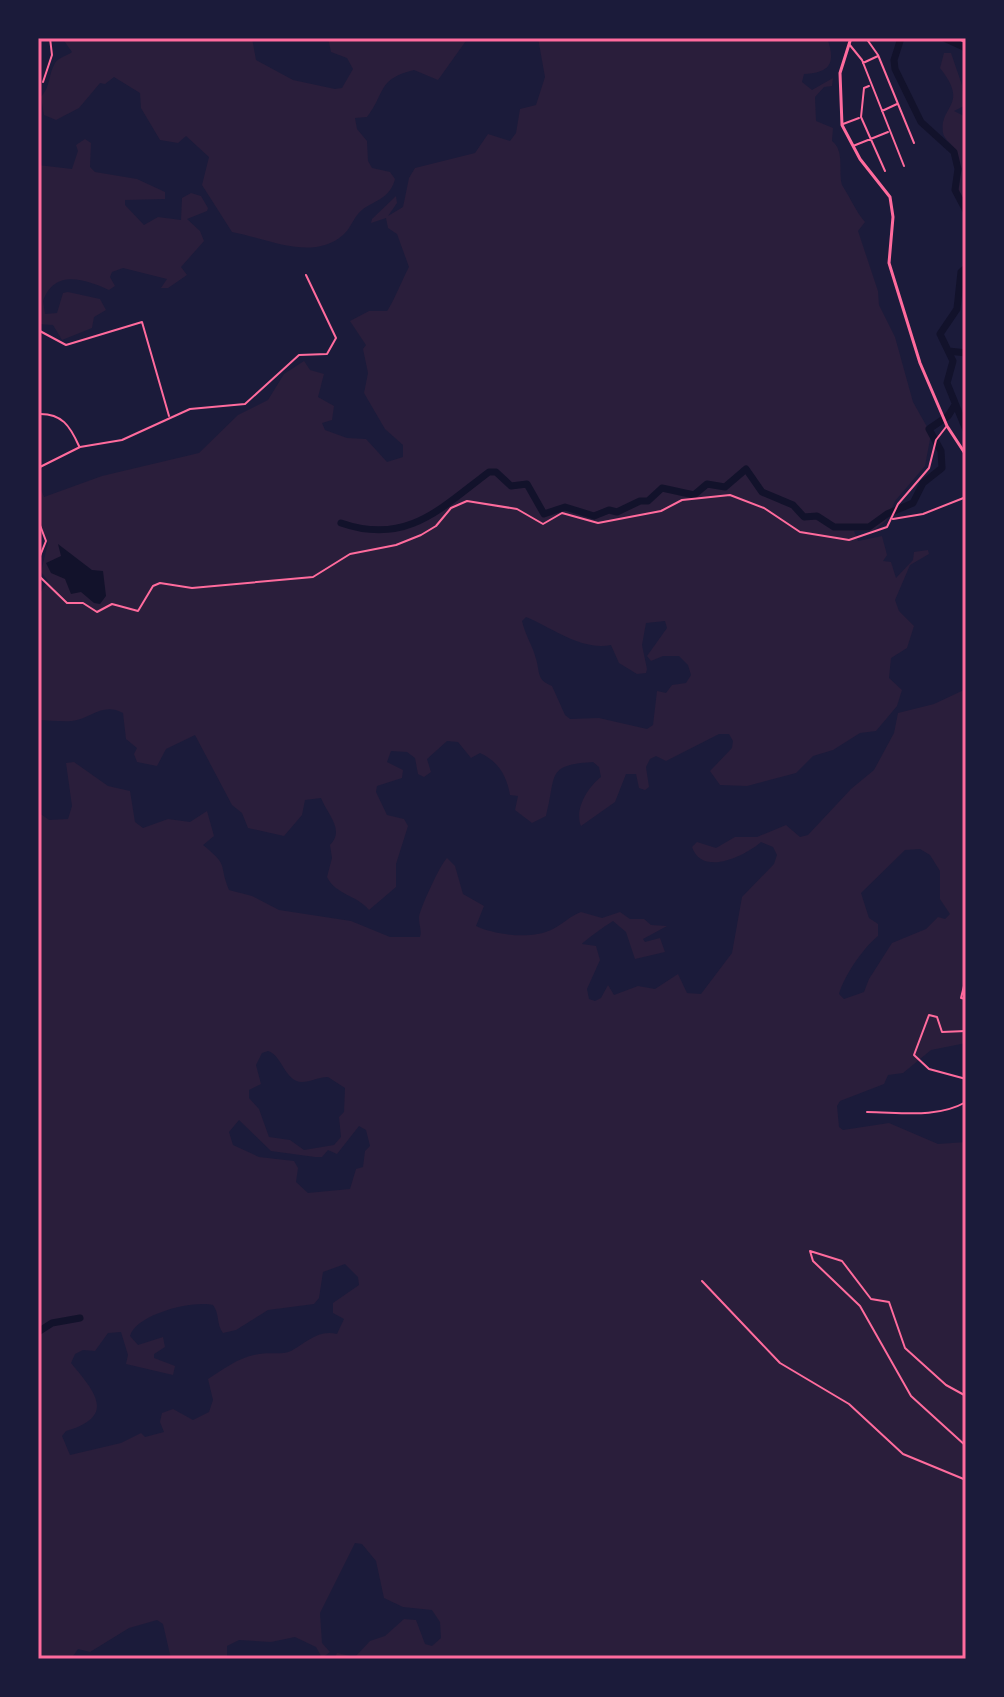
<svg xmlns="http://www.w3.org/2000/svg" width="1004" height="1697" viewBox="0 0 1004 1697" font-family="'Nunito Sans',sans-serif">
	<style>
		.green { fill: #2a1e3b; fill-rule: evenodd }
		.water { fill: #12122b }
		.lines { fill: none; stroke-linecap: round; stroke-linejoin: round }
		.river { stroke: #12122b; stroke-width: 7 }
		.minor { stroke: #ff6b9d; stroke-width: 2 }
		.secondary { stroke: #ff6b9d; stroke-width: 3 }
		.neatline { fill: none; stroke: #ff6b9d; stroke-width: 3 }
	</style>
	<rect width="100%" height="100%" fill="#1b1b3a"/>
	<!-- green -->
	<path class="green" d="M62 38H252L256 60 293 80 335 89 342 88 353 69 347 58 331 52 328 38H468L438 80 414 70C377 79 386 92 367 117L355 118 357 129 367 141 368 161 372 168 390 172 395 179C391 196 378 200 366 207 353 215 352 228 343 235 312 262 266 238 232 232L202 185 209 157 186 136 178 143 160 140 141 108 140 93 114 77 105 84 100 83 79 108 56 120 44 115 41 97C51 86 48 75 55 63 59 57 67 56 72 52Z
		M538 38H827C836 62 831 73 804 74L802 82 812 90 833 78 832 86 824 87 815 97 816 121 833 128 832 141C845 151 838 171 842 185 850 197 856 212 865 222L858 231 878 291 879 305 895 337 913 402 931 434 925 466 895 501 886 521 873 531H854L858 541 882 536 887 555 883 561 891 562 896 578 913 560 914 552 928 550 929 554 910 565 895 600 899 611 914 626 907 648 891 658 889 678 902 690 897 706 876 731 860 733 833 750 813 756 796 773 747 786 720 785 710 771 732 748 733 741 729 734H719L666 761 656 756 650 759 646 767 649 787 645 790 639 788 636 774H626L615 802 581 826C574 809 588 787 601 777L599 767 593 762C545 765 557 775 546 816L532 823 515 810 518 796 510 795C507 776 498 761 480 753L471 758 458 742 447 741 427 759 431 772 424 777 418 774 415 758 407 752 391 751 387 762 403 770 402 778 377 786 376 792 387 815 404 819 408 826 396 864V887L369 910C357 895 336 895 327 877L332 858 330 845C345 830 328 815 321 798L305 800 302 815 284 836 248 828 242 813 232 805 195 735 166 749 157 766 137 762 134 754 137 748 126 739 123 713C102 702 91 719 72 721 61 722 48 720 38 720V596L48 581 41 572 48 543 38 522V482L44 497 102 476 199 453 238 415 268 400 284 374 304 361 310 370 324 374 318 397 334 406 332 420 322 423 325 430 347 438 366 439 387 462 403 457V445L385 429 364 393 368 373 363 349 366 345 350 321 369 311H387C391 307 405 274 409 267L397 234 388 228 386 218 371 223 372 219 396 196 397 203 388 216 403 207 409 178 415 168 475 153 488 134 510 141 516 133 520 109 536 105 545 77ZM526 617C551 627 581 651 611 645L619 663 637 674 646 673 647 669 642 645 646 623 665 621 667 628 647 656 651 661 663 656H679L688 665 691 675 686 683 672 685 666 693 657 691 653 725 647 729 599 718 570 719 565 715 552 686C536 680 540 671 536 659 533 646 525 635 522 621Z
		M944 53H951L962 85 964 106 954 111 966 117V207L959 199C956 183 963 163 954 148 950 142 945 140 943 133 939 105 970 106 940 68Z
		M85 139 91 143 90 167 95 172 137 179 165 192V199L125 200V205L144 225 158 217 181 220 182 198 191 193 201 196 208 208 207 211 187 219 200 231 204 241 181 267 187 275 168 288H161L167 279 123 268 112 272 110 277 115 286 109 290C86 280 55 268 43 301L45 314 57 313 63 293 68 292 100 299 106 310 94 317 92 328 62 340 53 325 38 324 41 204 38 165 72 169 78 151 76 145Z
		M966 689V1043L931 1050 903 1073 888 1075 884 1084 840 1101 837 1106 839 1127 843 1130 889 1123 938 1144 966 1142V1659H334L337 1653 355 1657 370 1641 385 1636 404 1619 416 1620 425 1644 432 1646 441 1638 440 1622 432 1610 403 1607 384 1598 376 1561 362 1544 355 1543 320 1613 322 1643 330 1652 322 1658 316 1647 295 1637 271 1642 239 1640 227 1646V1659H171L163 1624 157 1620 129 1628 90 1652 78 1649 71 1659H38V812L49 820 68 819 72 806 66 763 74 762 108 786 130 791 135 822 143 828 168 819 190 822 207 811 214 836 203 845C230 867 218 863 229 890L252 896 279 910 351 921 390 937H420C422 931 419 925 419 918 419 910 441 863 447 858L455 866 463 894 484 906 476 926C495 935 533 940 553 929 563 924 570 916 581 912L602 918 620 912 630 919H644L651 925 667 926 643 939 645 942 660 938 665 952 635 959 626 932 613 921C608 924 585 940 582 944L596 946 600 960 587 989 589 999 595 1001 601 998 608 985 614 995 638 986 655 989 678 974 687 993 701 994 732 953 742 897 774 864 777 855 773 847 761 842C745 856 702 877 692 847L697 842 716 848 735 837H757L786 825 800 837 808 835 851 789 874 770 894 733 898 713 934 704ZM920 849 930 855 940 871V899L950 914 945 919 938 917 926 929 892 943 869 979 864 992 844 999 839 994C844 976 863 948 878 936V924L869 918 861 893 905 850ZM268 1051C282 1055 285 1082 302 1082 310 1082 319 1077 328 1077L345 1088 344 1112 339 1117 341 1137 334 1145 304 1150 290 1140 269 1137 259 1109 249 1098V1090L261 1084 256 1065 262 1053ZM239 1120 271 1151 315 1157H322L328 1150 337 1154 359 1126 366 1130 370 1146 365 1151 363 1167 356 1169 350 1189 308 1193 296 1182 298 1168 294 1161 259 1157 233 1145 229 1132ZM345 1264 358 1277 359 1285 333 1303V1313L344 1319 337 1334C318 1329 306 1343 291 1351 283 1355 268 1352 259 1354 237 1358 226 1368 208 1379L213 1400 209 1412 193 1420 173 1409 162 1413 160 1422 164 1432 145 1437 141 1433 121 1443 70 1455 62 1436 66 1431C117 1416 95 1392 71 1363L75 1354 83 1350 95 1351 108 1333 121 1332 128 1355 126 1364 173 1375 175 1366 154 1358V1354L165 1347 163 1337 138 1345 130 1336C136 1314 193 1300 213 1305 220 1314 216 1324 223 1333L236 1330 268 1310 314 1304 319 1298 323 1272Z"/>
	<!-- water -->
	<path class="water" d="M58 544 92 570 103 571 106 596 100 604 94 603 81 592 71 594 65 579 51 573 46 563 61 556Z"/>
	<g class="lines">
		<!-- river -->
		<path class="river" d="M901 38 894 60 895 69 921 122 954 152 958 169 955 190 966 211
			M944 38 966 48
			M966 268 961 272 957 309 940 334 953 361 947 383 966 430
			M949 351 966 353
			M341 523C407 546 441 508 489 472H496L511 486 527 484 544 514 565 507 594 516 609 510 617 512 640 501H648L662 488 694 495 707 484 725 487 746 469 762 492 793 505 804 517 817 516 834 527H869L887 514 913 503 923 483 942 468 941 451 929 429 948 416 955 405
			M38 1332 52 1323 80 1318"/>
		<!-- minor -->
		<path class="minor" d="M866 38 878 55 914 143
			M956 38 966 42
			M849 44 862 60 904 166
			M863 63 878 56
			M43 82 52 55 50 38
			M869 86 864 88 861 117 885 171
			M882 111 897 104
			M843 124 859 118
			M853 146 888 132
			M38 330 66 345 142 322 169 416
			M38 414C62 413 70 426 79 446
			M38 468 80 447 122 440 190 409 245 404 299 355 327 354 336 338 306 275
			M893 519 923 514 966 497
			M38 520 46 541 38 561
			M38 575 67 603H83L97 612 112 604 138 611 153 586 160 583 192 588 313 577 350 554 396 545 421 535 436 526 451 508 467 501 517 509 543 524 562 513 598 523 661 511 682 500 730 495 764 508 800 532 849 540 887 527 898 504 929 468 936 440 946 427
			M966 978 961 998 966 999
			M966 1031 942 1032 937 1017 929 1015 914 1055 929 1069 966 1079
			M867 1112C899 1112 936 1119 966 1102
			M702 1281 780 1363 849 1404 903 1454 966 1480
			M966 1396 946 1385 905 1348 889 1302 871 1299 842 1261 810 1251 813 1261 860 1306 911 1396 966 1446"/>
		<!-- secondary -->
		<path class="secondary" d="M851 38 840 73 842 125 860 159 890 197 893 217 889 263 920 363 947 426 966 455"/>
	</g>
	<!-- border -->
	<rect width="1004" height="1697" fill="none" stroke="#1b1b3a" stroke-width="80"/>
	<rect x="40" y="40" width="924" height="1617" class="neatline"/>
</svg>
